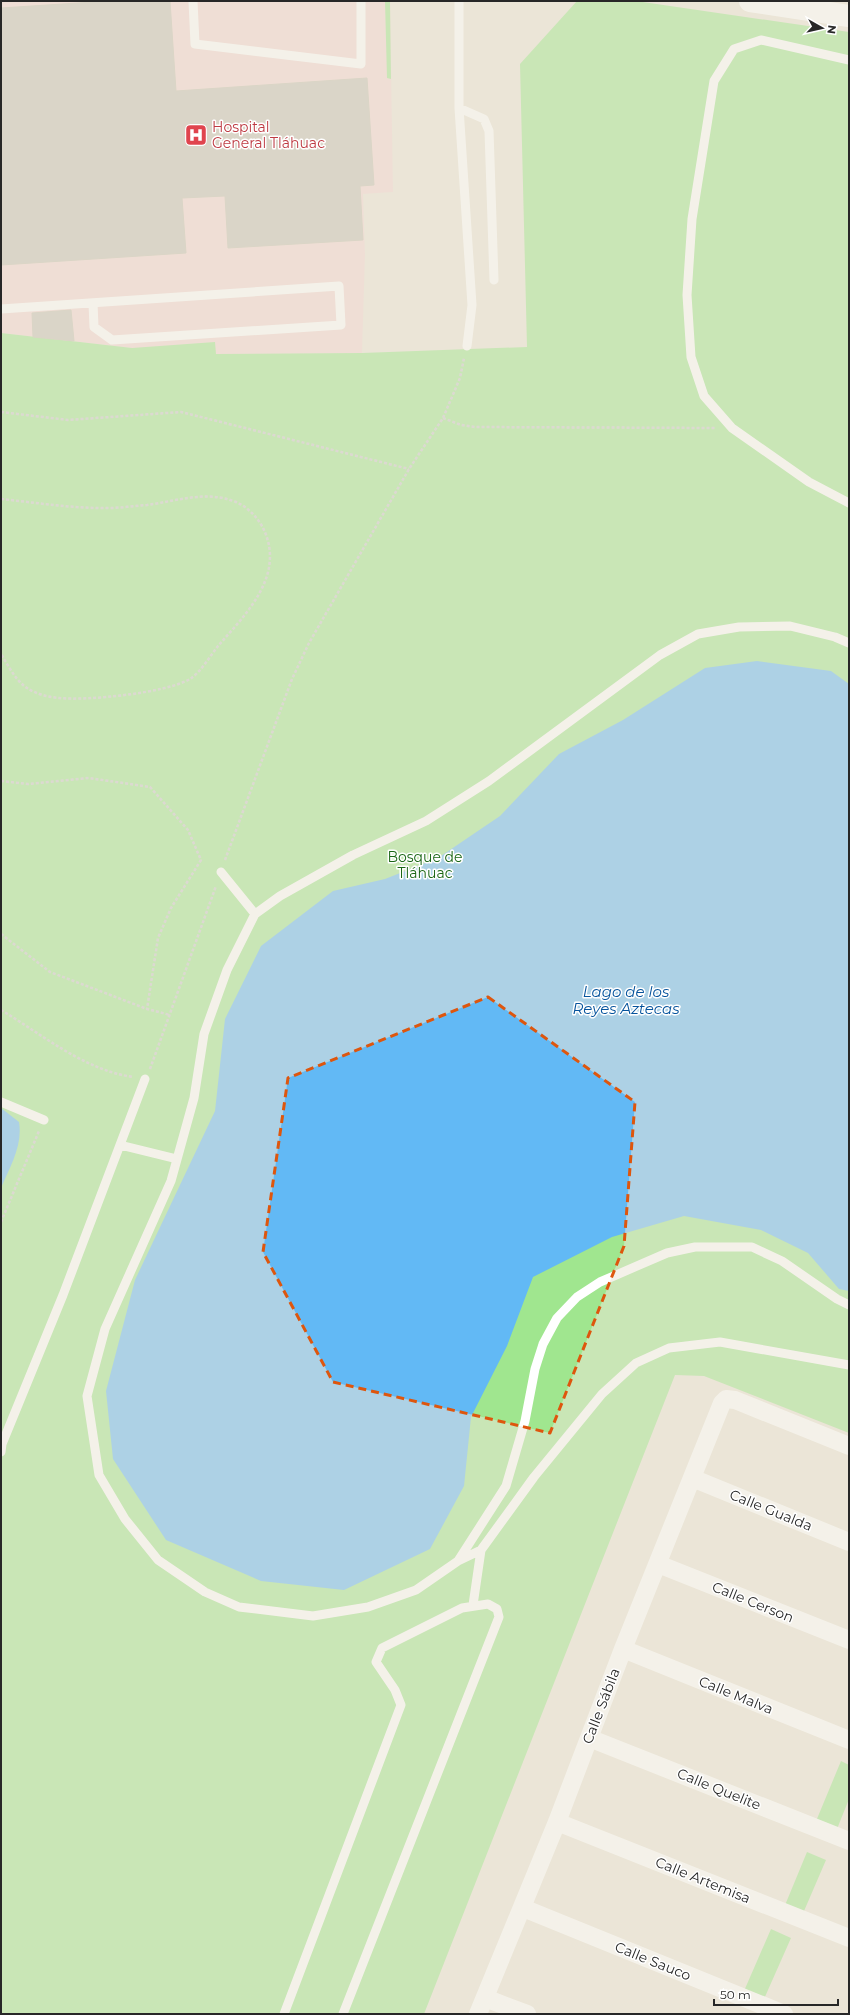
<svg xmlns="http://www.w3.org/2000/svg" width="850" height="2015" viewBox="0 0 850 2015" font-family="Montserrat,sans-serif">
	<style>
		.medical { fill: #f3d6d3 }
		.green { fill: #a0e68f }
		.water { fill: #62b9f5 }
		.building { fill: #c6c2b7; stroke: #c6c1b1 }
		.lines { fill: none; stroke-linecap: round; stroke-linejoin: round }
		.path { stroke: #cbcbcb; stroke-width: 2.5; stroke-dasharray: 3 2; stroke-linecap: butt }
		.service { stroke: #fff; stroke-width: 9 }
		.minor { stroke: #fff; stroke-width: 18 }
		.secondary { stroke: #fff; stroke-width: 22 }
		.marked { fill: none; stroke: #de560d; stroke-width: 3; stroke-dasharray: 8 5; stroke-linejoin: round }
		.labels { text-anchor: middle; stroke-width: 3; stroke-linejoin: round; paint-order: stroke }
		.health-label { font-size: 14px; fill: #be3a42; stroke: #fff; text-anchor: start }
		.park-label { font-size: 14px; fill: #1a6615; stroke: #fff }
		.street-label { font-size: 14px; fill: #272727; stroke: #fff }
		.water-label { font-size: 15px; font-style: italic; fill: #05539c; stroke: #fff }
	</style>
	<rect width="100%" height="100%" fill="#ebe5d7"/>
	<!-- medical -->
	<path class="medical" d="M1 1H390L393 192 363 194 365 255 362 353 193 355 1 333Z"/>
	<!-- green -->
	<path class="green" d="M385 1H390L391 79 387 78Z
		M577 1H636L849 32V1433L704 1376 675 1375 424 2014H1V333L132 348 215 342 216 354 362 353 527 347 520 64Z
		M841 1761 849 1765V1799L835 1834 814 1826Z
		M807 1852 826 1860 801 1918 783 1910Z
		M771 1929 791 1938 764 1999 744 1991Z"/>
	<!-- water -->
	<path class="water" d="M757 661 831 671 849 684V1291L839 1289 808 1253 761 1230 684 1216 612 1237 533 1277 507 1346 471 1417 464 1486 430 1549 344 1590 261 1581 166 1540 113 1459 106 1391 135 1280 215 1111 225 1019 261 946 333 891 385 879 438 858 500 816 559 754 623 720 705 668Z
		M1 1108 19 1122C23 1145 10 1167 1 1188Z"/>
	<!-- building -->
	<path class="building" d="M108 1H170L176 91 367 78 374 185 360 186 363 240 228 248 225 196 182 198 186 253 1 265V8Z
		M71 310 74 341 33 337 32 313Z"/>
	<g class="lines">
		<!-- path -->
		<path class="path" d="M1 412 68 420 181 412 409 469
			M443 418 461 425 475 427 715 428
			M1 499C39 503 76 509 114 508 125 507 136 506 147 505 177 501 206 490 236 502 248 507 259 519 264 530 285 576 246 614 218 646 210 656 201 672 190 679 166 693 87 701 59 698 48 697 36 694 27 688 15 680 8 665 1 654
			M1 781 28 784 89 778 150 787 188 830 201 860 171 908 158 938 147 1009
			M225 860 292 679 309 643 409 469 443 418 460 378 464 358
			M1 934 50 972 147 1009 170 1015
			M1 1010C43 1035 84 1070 133 1077
			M150 1069 216 886
			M1 1222 39 1131"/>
		<!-- service -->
		<path class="service" d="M193 1 195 44 361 64V1
			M459 1V108L472 305 467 346
			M849 60 761 40 734 49 714 81 692 219 687 295 691 357 704 396 732 428 809 482 849 503
			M459 108 484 119 489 131 494 280
			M1 309 339 286 341 325 112 340 94 327 93 303
			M849 643 835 637 790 626 739 627 698 634 660 655 489 781 426 821 353 855 280 896 255 914 227 970 204 1034 194 1098 171 1181 105 1329 87 1396 99 1475 125 1519 158 1560 205 1592 239 1607 313 1616 368 1607 416 1590 458 1561 506 1486 525 1421 535 1369 543 1344 557 1318 577 1297 600 1282 667 1253 695 1247H752L782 1261 837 1299 849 1305
			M221 872 255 914
			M1 1102 44 1120
			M120 1145 177 1159
			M1 1452 2 1444 63 1295 145 1079
			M458 1561 481 1550 534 1477 602 1394 636 1363 669 1348 720 1342 849 1365
			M473 1605 481 1550
			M284 2014 401 1705 395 1690 376 1662 382 1648 462 1608 488 1604 497 1609 499 1617 343 2014"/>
		<!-- minor -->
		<path class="minor" d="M692 1478 849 1542
			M658 1564 849 1640
			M623 1649 849 1740
			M589 1738 849 1841
			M557 1822 849 1938
			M523 1908 784 2014
			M485 1998 527 2014
			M478 2014 557 1822 623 1649 722 1403 726 1399 735 1400 849 1446"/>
		<!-- secondary -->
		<path class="secondary" d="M750 1 849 16"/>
	</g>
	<!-- marked area -->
	<path d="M0 0H850V2015H0ZM488 997 635 1102 624 1246 550 1433 333 1382 263 1252 288 1078Z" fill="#ebe5d7" fill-opacity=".55" fill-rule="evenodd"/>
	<path class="marked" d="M488 997 635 1102 624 1246 550 1433 333 1382 263 1252 288 1078Z"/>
	<!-- icons -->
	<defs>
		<g id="hospital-square" transform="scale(1.15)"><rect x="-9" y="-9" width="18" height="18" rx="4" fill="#e0444e" stroke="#fff"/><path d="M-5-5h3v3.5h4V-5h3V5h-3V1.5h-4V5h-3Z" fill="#fff"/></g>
	</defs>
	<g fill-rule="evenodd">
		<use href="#hospital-square" x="196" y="135"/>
	</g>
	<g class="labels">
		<!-- health labels -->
		<g class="health-label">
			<text x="212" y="132">Hospital<tspan x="212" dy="16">General Tláhuac</tspan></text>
		</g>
		<!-- park labels -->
		<g class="park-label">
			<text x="425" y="862">Bosque de<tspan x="425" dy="16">Tláhuac</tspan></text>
		</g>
		<!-- street labels -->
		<g class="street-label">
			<text transform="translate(771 1510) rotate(22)" y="5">Calle Gualda</text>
			<text transform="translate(753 1602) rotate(22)" y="5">Calle Cerson</text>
			<text transform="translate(736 1695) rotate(22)" y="5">Calle Malva</text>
			<text transform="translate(601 1706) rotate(-69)" y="5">Calle Sábila</text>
			<text transform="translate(719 1789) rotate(22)" y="5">Calle Quelite</text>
			<text transform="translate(703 1880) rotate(22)" y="5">Calle Artemisa</text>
			<text transform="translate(653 1961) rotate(22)" y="5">Calle Sauco</text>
		</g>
		<!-- water labels -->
		<g class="water-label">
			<text x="626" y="997">Lago de los<tspan x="626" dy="17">Reyes Aztecas</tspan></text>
		</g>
	</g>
	<!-- border -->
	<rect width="850" height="2015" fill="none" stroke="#272727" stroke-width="4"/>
	<!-- north arrow -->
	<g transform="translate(822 28) rotate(98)" stroke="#ffffff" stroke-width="3" paint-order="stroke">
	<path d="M0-3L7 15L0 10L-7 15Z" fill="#272727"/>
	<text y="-6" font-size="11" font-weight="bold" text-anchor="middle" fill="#272727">N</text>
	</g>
	<!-- scale -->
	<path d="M714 1999v6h124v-6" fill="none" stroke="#272727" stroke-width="2"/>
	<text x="720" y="1999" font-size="12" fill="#272727" stroke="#ffffff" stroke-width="3" paint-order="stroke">50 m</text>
</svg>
